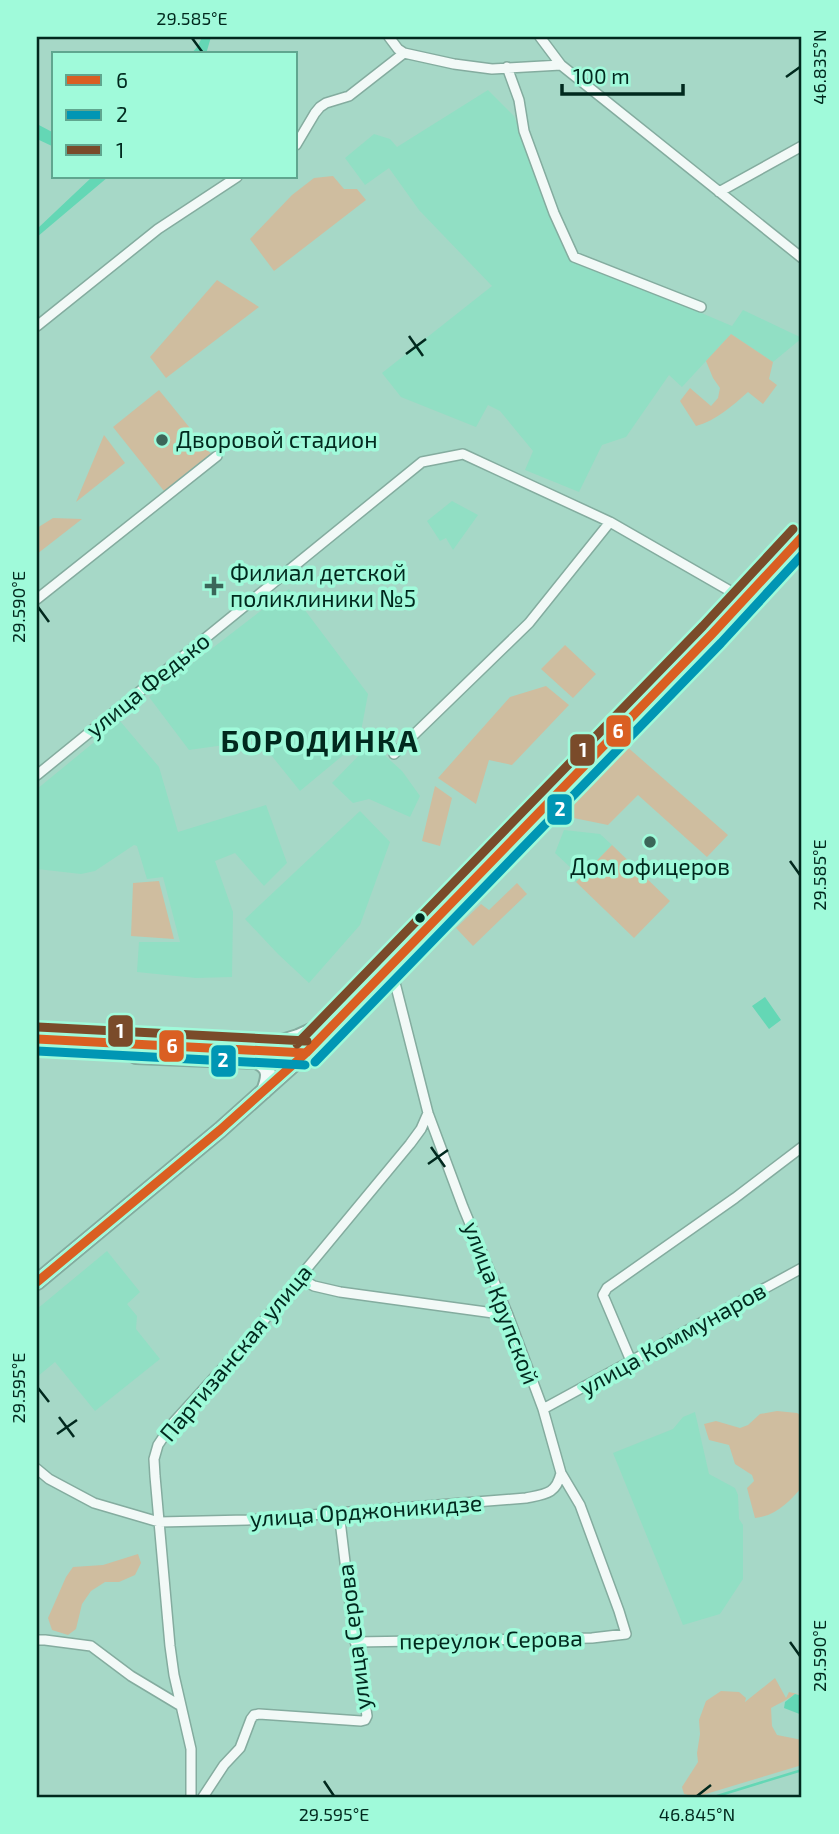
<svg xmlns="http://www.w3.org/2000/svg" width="839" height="1834" viewBox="0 0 839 1834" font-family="'Exo 2',sans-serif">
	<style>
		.built { fill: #91dfc4 }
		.green { fill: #cfbd9f }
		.water { fill: #64d7b5 }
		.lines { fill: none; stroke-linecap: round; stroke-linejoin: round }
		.stream { stroke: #64d7b5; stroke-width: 2.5 }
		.minor-casing { stroke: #84ac9f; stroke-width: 12 }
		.secondary-casing { stroke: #84ac9f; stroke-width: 16 }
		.primary-casing { stroke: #84ac9f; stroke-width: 18 }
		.minor { stroke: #f2f9f7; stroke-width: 9 }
		.secondary { stroke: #f2f9f7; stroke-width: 12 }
		.primary { stroke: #f2f9f7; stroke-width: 14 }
		.bus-1-casing { stroke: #a0fada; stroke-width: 14 }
		.bus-2-casing { stroke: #a0fada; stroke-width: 14 }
		.bus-3-casing { stroke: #a0fada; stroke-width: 14 }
		.bus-1 { stroke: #da5f22; stroke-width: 9 }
		.bus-2 { stroke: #0096b4; stroke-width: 9 }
		.bus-3 { stroke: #7a4b2a; stroke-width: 9 }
		.ticks { fill: none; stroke: #01291e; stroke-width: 2.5 }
		.poi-dot { fill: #3b6659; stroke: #a0fada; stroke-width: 2.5 }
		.bus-dot { fill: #01291e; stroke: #a0fada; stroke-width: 2.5 }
		.labels { text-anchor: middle; stroke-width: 7; stroke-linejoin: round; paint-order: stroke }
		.poi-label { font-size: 23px; fill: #01291e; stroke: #a0fada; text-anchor: start }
		.street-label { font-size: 23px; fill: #01291e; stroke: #a0fada }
		.district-label { font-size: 30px; font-weight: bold; letter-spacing: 2px; fill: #01291e; stroke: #a0fada }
		.line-badge { stroke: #a0fada; stroke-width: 2.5 }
		.badge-label { font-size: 19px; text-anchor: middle; font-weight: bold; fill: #fff }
		.neatline { fill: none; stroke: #01291e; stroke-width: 2.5 }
		.ticks-label { font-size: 18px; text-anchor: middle; fill: #01291e }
	</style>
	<rect width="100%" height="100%" fill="#a6d8c7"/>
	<!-- built -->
	<path class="built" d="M488 90 514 116 571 261 645 289 732 326 743 310 802 338 773 362 731 334 682 387 669 375 626 437 602 445 579 492 525 470 533 451 500 411 488 405 476 427 401 397 382 373 492 286 419 210 389 168 365 185 345 158 374 134 390 139 397 147Z
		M452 501 478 515 453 550 446 538 440 541 427 521Z
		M289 589 368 694 359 742 300 791 259 740 189 750 149 697Z
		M120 721 159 767 178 832 266 805 287 863 264 886 235 853 215 861 233 912 232 977 196 978 137 972 139 942H180L163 877 147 879 137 846 134 845 95 871 81 874 37 869V789Z
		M366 748 381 752 402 771 420 796 410 817 369 799 353 803 332 783Z
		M360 811 390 842 360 925 309 983 278 954 245 919Z
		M564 830 600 834 612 845 576 882 566 873 571 868 555 853Z
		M107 1251 140 1292 127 1304 137 1316 136 1329 160 1359 95 1411 55 1362 37 1377V1309Z
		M695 1412 709 1474 735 1488 738 1495 739 1519 743 1525V1579L720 1614 683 1625 613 1453 673 1429 683 1417Z"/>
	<!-- green -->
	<path class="green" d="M333 176 344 189H357L366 200 274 271 250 239 292 195 314 178Z
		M217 280 259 307 166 378 150 357Z
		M731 334 773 362 769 379 777 385 763 404 748 392C732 406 717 420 696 426L680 401 690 388 711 406 718 398 720 388 713 378 706 361Z
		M159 390 211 454 164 491 113 427Z
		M104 435 125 463 76 502Z
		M53 518 82 519 37 554V528Z
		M565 645 596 674 573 698 541 669Z
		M546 686 569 705 512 765 489 760 476 804 438 778 510 697Z
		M625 745 728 835 707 857 638 795 608 825 559 815Z
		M435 786 452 798 440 846 422 841Z
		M612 845 670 901 634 938 576 882Z
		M159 881 174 939 131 936 133 883Z
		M517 883 527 894 473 946 456 928 481 904 489 910Z
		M777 1411 797 1413 802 1416V1487C789 1502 776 1516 755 1518L747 1488 754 1481 752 1475 735 1464 729 1445 709 1440 704 1424 716 1421 740 1428 748 1425 760 1414Z
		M138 1554 141 1563 135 1575 119 1582H105L91 1591 82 1604 76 1629 68 1635 52 1630 48 1618 66 1577 73 1567 103 1565Z
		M775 1678 786 1698 789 1692 802 1695 795 1694C787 1700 780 1703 771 1708L772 1726 777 1735 802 1740V1765L696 1797 684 1794 682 1787 698 1762 697 1753 700 1734 699 1720 706 1701 721 1691 739 1692 746 1698 745 1702Z"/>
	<!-- water -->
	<path class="water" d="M202 37H211L206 54H191L198 46Z
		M37 124 54 133V147L37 139Z
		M92 177H108L37 237V229Z
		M765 997 781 1020 769 1029 752 1006Z
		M795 1694 802 1696V1715L784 1708 785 1702Z"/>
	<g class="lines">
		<!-- stream -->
		<path class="stream" d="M714 1797 802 1770"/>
		<!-- minor casing -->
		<g class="minor-casing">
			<path id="minor" d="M389 37 398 49 404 53 454 64 492 69 561 65
				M540 37 561 65 802 258
				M507 67 519 100 524 131 554 213 574 257 701 307
				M296 145 315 113 320 107 326 103 349 96 404 53
				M719 192 802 146
				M37 326 158 229 237 177
				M37 599 217 456
				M394 754 529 623 610 522
				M37 775 422 462 463 454 610 522 744 599
				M299 1278 314 1286 340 1292 508 1315
				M631 1361 603 1295 607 1288 735 1198 802 1147
				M543 1409 802 1268
				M37 1469 49 1479 94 1503 159 1522 247 1520 526 1498C546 1494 556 1494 561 1473
				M37 1640H45L91 1646 131 1676 181 1706
				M355 1642 592 1638 626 1634 619 1611 580 1505 561 1473 543 1409 508 1315 463 1207 428 1113 391 967
				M191 1797V1749L174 1675 170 1646 155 1476 154 1459 158 1445 172 1424 241 1348 410 1144 421 1129 428 1113
				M203 1797 224 1765 240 1748 251 1719 254 1715 259 1714 361 1721 365 1720 367 1716 351 1612 339 1512"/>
		</g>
		<!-- secondary casing -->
		<g class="secondary-casing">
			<path id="secondary" d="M37 1039 306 1053"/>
		</g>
		<!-- primary casing -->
		<g class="primary-casing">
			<path id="primary" d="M110 1043 136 1056 256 1061C272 1067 269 1078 264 1091
				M256 1050 298 1037 331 1022
				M37 1282 220 1130 306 1053 712 634 802 537"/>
		</g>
		<!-- minor -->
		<use href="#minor" class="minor"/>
		<!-- secondary -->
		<use href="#secondary" class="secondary"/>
		<!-- primary -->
		<use href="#primary" class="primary"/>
		<!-- bus-1 casing -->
		<g class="bus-1-casing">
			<path id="bus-1" d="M37 1039 306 1053
				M37 1282 220 1130 306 1053 712 634 802 537"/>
		</g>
		<!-- bus-2 casing -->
		<g class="bus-2-casing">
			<path id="bus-2" d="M37 1051 305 1065
				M315 1062 721 643 802 555"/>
		</g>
		<!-- bus-3 casing -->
		<g class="bus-3-casing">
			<path id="bus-3" d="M38 1027 307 1041
				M297 1044 703 626 793 529"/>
		</g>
		<!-- bus-1 -->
		<use href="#bus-1" class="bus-1"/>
		<!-- bus-2 -->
		<use href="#bus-2" class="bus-2"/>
		<!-- bus-3 -->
		<use href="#bus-3" class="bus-3"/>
	</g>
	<!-- ticks -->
	<path class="ticks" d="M192 38 203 53M786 77 800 67M409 336 423 356M406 354 426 339M38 607 49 622M790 861 800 875M431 1147 445 1167M428 1164 448 1150M38 1388 49 1402M59 1417 74 1437M57 1434 77 1420M790 1642 800 1656M324 1781 334 1796M697 1796 711 1785"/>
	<!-- markers -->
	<g class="poi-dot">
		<circle cx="162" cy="440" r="7"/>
		<path d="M210.5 575.5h7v7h7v7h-7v7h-7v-7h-7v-7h7z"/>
		<circle cx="650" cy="842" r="7"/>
	</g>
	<circle class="bus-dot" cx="420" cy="918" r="6"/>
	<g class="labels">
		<!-- poi labels -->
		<g class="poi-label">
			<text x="176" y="448">Дворовой стадион</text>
			<text x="230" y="581">Филиал детской<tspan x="230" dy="26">поликлиники №5</tspan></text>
			<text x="650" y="875" text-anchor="middle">Дом офицеров</text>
		</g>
		<!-- street labels -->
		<g class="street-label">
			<text transform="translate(148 685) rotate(-39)" y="8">улица Федько</text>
			<text transform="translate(501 1303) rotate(69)" y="8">улица Крупской</text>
			<text transform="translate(673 1339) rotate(-29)" y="8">улица Коммунаров</text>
			<text transform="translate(236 1353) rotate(-50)" y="8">Партизанская улица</text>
			<text transform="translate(366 1511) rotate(-4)" y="8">улица Орджоникидзе</text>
			<text transform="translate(354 1637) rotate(-97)" y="8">улица Серова</text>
			<text transform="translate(491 1640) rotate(-1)" y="8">переулок Серова</text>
		</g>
		<!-- district labels -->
		<g class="district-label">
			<text x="320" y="752">БОРОДИНКА</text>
		</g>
	</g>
	<g class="line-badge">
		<rect x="605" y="714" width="27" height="34" rx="7" fill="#da5f22"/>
		<rect x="569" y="733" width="27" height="34" rx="7" fill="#7a4b2a"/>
		<rect x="546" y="793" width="27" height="33" rx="7" fill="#0096b4"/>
		<rect x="107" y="1014" width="27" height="34" rx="7" fill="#7a4b2a"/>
		<rect x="158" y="1029" width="27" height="34" rx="7" fill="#da5f22"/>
		<rect x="210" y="1044" width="27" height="34" rx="7" fill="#0096b4"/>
	</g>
	<g class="badge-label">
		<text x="618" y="738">6</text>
		<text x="583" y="757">1</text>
		<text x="560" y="816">2</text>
		<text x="120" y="1038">1</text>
		<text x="172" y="1053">6</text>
		<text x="223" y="1067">2</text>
	</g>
	<!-- border -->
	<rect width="839" height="1834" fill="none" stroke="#a0fada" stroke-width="77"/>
	<!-- legend -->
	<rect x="52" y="52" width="245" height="126" fill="#a0fada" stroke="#60a68f" stroke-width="2"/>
	<rect x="66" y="75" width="35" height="10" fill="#da5f22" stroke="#60a68f" stroke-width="2"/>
	<text x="116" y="88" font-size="21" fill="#01291e">6</text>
	<rect x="66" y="110" width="35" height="10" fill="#0096b4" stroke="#60a68f" stroke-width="2"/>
	<text x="116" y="122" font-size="21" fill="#01291e">2</text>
	<rect x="66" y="145" width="35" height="10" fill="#7a4b2a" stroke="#60a68f" stroke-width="2"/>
	<text x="116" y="158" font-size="21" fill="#01291e">1</text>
	<!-- scale -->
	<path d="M562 84v10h121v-10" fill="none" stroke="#01291e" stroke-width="3.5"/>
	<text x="573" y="84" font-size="21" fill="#01291e" stroke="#a0fada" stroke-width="5" paint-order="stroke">100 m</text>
	<rect x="38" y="38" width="762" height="1758" class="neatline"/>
	<g class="ticks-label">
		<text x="192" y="25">29.585°E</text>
		<text transform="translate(820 67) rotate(-90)" y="6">46.835°N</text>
		<text transform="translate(19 607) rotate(-90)" y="6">29.590°E</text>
		<text transform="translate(820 875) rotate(-90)" y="6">29.585°E</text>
		<text transform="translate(19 1388) rotate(-90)" y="6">29.595°E</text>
		<text transform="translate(820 1656) rotate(-90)" y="6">29.590°E</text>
		<text x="334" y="1821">29.595°E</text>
		<text x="697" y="1821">46.845°N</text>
	</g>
</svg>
